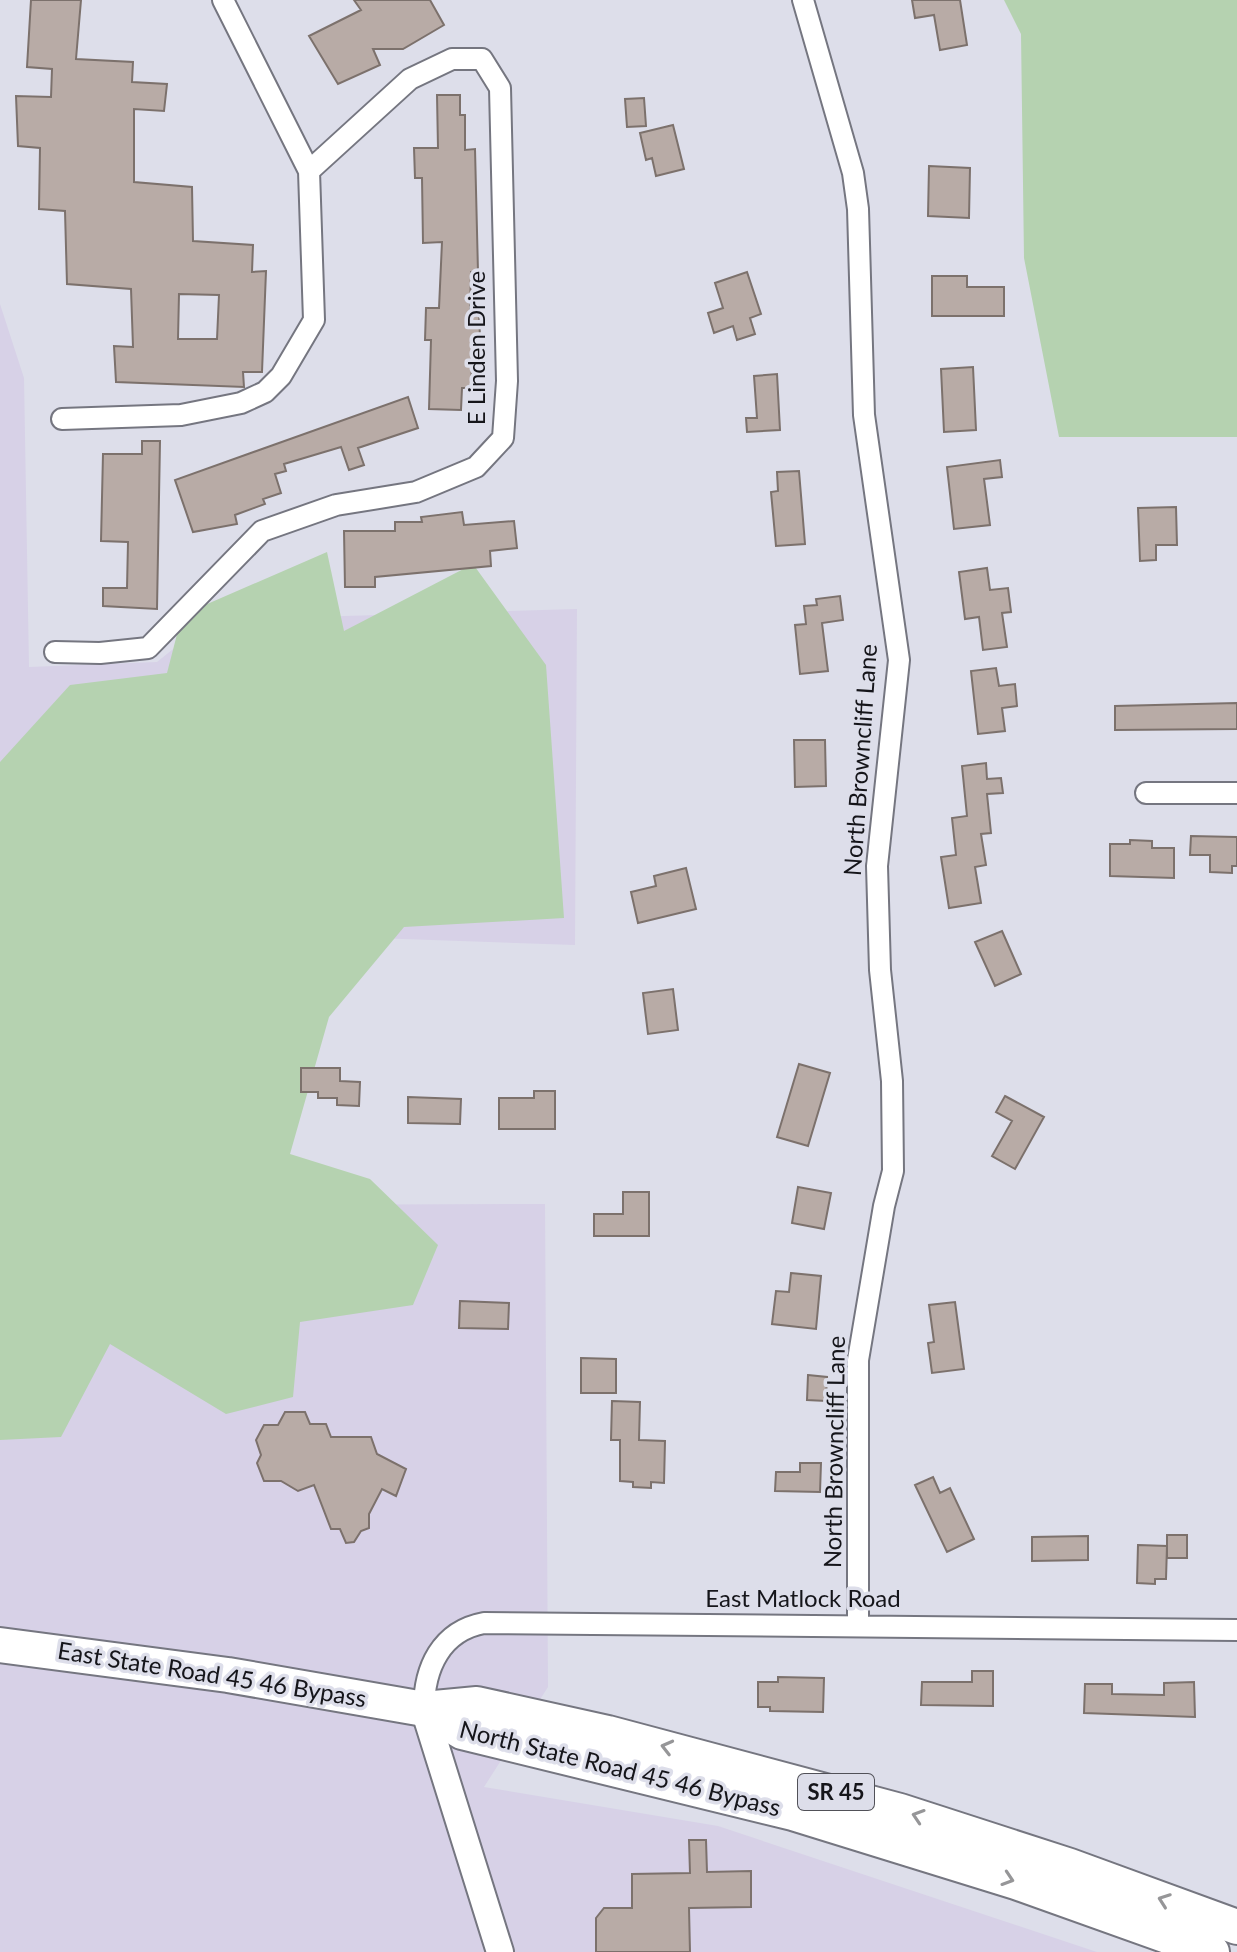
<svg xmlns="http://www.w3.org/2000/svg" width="1237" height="1952" viewBox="0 0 1237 1952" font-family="Lato,sans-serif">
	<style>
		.education { fill: #d7d1e7 }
		.green { fill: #b5d2b0 }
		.building { fill: #b8aba6; stroke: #7c716c; stroke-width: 2; fill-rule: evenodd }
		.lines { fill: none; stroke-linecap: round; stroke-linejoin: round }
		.minor-casing { stroke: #757680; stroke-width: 24 }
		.tertiary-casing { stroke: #757680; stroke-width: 30 }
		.trunk-casing { stroke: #757680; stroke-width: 38 }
		.minor { stroke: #fff; stroke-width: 20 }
		.tertiary { stroke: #fff; stroke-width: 26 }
		.trunk { stroke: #fff; stroke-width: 34 }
		.oneway { stroke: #969698 }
		.labels { text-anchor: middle; stroke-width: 7; stroke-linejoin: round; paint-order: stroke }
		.shield { fill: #dddeea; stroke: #515158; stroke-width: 2 }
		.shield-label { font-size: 22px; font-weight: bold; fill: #15151a }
		.street-label { font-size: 24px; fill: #15151a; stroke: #dddeea }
	</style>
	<rect width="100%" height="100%" fill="#dddeea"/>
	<!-- education -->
	<path class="education" d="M0 304 24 378 29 667 157 662 209 620 577 609 575 945 235 933 240 1205 545 1204 548 1687 484 1787 718 1826 1097 1952H0Z"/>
	<!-- green -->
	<path class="green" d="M1004 0H1237V437H1059L1024 258 1021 34Z
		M327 552 344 631 473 564 546 665 564 918 404 927 329 1017 290 1154 370 1179 438 1245 413 1305 300 1322 293 1397 226 1414 110 1344 61 1437 0 1440V762L70 685 167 673 182 615Z"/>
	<!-- building -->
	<path class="building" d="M31 0H81L76 59 133 62 132 82 167 84 164 111 134 109V182L192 187 193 241 253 245 252 272 266 271 262 372H243L244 387 116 382 114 346 133 347 131 289 67 284 65 211 39 209 40 148 18 146 16 96 51 97 52 69 27 67ZM179 294 219 295 217 339H178Z
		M354 0H430L444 25 403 49H373L380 65 338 84 309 36 361 10Z
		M912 0H960L967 45 940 50 934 15 915 18Z
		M437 95H460V115H465V150L475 149 478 272H471L470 313H479L481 363H472L471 388H462L461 410 429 409 431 340H425L426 308H439L442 242 423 243 422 178H415L414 148H438Z
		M644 98 646 126 627 127 625 99Z
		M673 125 684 169 656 176 652 158 646 160 640 133Z
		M929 166 970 168 969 218 928 216Z
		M747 272 761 314 750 318 755 334 737 340 733 326 714 333 708 313 723 308 715 283Z
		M932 276H967V287H1004V316H932Z
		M973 367 976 430 944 432 941 369Z
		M777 374 780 430 747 432 746 418H757L754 376Z
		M408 397 418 428 358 448 364 465 349 470 341 447 284 464 286 471 275 474 281 493 263 499 265 504 235 515 237 524 193 532 175 480Z
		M142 441H160L157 609 103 606V588H127L128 542 101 541 103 454H142Z
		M1000 460 1002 477 984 479 990 525 954 529 947 467Z
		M799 471 805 544 776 546 771 492 778 491 777 472Z
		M1176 507 1177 545H1156V560L1140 561 1138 508Z
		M462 512 464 525 514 521 517 548 490 551 491 566 375 577V587H345L344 531H395V522H422L421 517Z
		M987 568 990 590 1008 588 1011 612 1002 613 1007 647 983 650 979 617 965 619 959 572Z
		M840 596 843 620 822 623 828 671 800 674 795 625 806 624 804 606 817 605 816 599Z
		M996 668 999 686 1015 684 1017 706 1002 708 1005 731 978 734 971 671Z
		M1237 703V729L1115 730V706Z
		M794 740H825L826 786 795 787Z
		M986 763 987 779 1001 778 1003 793 987 794 991 833 981 834 986 865 975 867 981 903 949 908 941 857 956 855 952 818 967 816 962 766Z
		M1191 836 1237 837V866H1232V873L1210 872V855H1190Z
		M1130 840 1152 841V848H1174V878L1110 876V844H1130Z
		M686 868 696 909 638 923 631 892 656 886 654 876Z
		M1002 931 1021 974 995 986 975 942Z
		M673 989 678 1030 648 1034 643 993Z
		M799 1064 830 1073 808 1146 777 1137Z
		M301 1068H340V1081L360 1082 359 1106 337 1105V1098H318V1092H301Z
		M534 1091H555V1129H499V1098H534Z
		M1005 1096 1044 1117 1015 1169 992 1156 1012 1121 996 1112Z
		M408 1097 461 1099 460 1124 408 1123Z
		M798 1187 831 1193 824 1229 792 1223Z
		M623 1192H649V1236H594V1214H623Z
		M791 1273 821 1276 816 1329 772 1324 776 1291 789 1292Z
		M460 1301 509 1303 508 1329 459 1328Z
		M955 1302 964 1369 932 1373 928 1343 934 1342 929 1305Z
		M581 1358 616 1359V1393H581Z
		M808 1375 827 1377 826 1401 807 1400Z
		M612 1401 640 1402 639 1440 665 1441 664 1483 651 1482V1488L633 1487V1482L620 1481V1440H611Z
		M285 1412H305L310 1424H326L331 1437H371L377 1454 406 1469 396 1496 382 1489 369 1514V1528L361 1531 354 1542 346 1543 340 1529H331L314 1485 298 1491 281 1481H264L257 1463 261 1455 256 1440 264 1425H278Z
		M800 1463H821L820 1492 775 1491 776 1472H800Z
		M933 1477 940 1493 950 1488 974 1539 947 1552 915 1485Z
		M1167 1535H1187V1558H1167Z
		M1088 1536V1560L1032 1561V1537Z
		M1138 1545 1167 1546 1166 1579H1155V1584L1137 1583Z
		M972 1671H993V1706L921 1705 922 1682H972Z
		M778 1677 824 1678 823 1712 770 1711V1707H758V1682H778Z
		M1194 1682 1195 1717 1084 1713 1085 1684H1112V1694L1164 1695V1683Z
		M689 1840H706L707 1872 751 1871V1907L689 1908 690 1952H596V1918L604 1908H632V1874L690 1873Z"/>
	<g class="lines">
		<!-- minor casing -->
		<g class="minor-casing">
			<path id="minor" d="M803 0 853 173 858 209 864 415 899 660 877 866 880 970 892 1081 893 1171 884 1206 858 1360V1625
				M62 419 181 415 241 403 265 392 281 376 314 320 309 171 223 0
				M55 652 100 653 148 648 262 531 336 505 416 492 476 467 503 438 507 381 500 88 482 59H452L410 79 309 171
				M1146 793H1237
				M424 1709C424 1668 441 1631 484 1623L1237 1630"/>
		</g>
		<!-- tertiary casing -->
		<g class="tertiary-casing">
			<path id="tertiary" d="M424 1709 500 1952"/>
		</g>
		<!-- trunk casing -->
		<g class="trunk-casing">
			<path id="trunk" d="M0 1645 228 1675 424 1709 477 1704 608 1733 900 1811 1070 1866 1237 1927
				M424 1709 462 1732 793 1813 1016 1882 1212 1952"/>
		</g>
		<!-- minor -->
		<use href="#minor" class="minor"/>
		<!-- tertiary -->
		<use href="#tertiary" class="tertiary"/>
		<!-- trunk -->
		<use href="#trunk" class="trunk"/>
	</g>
	<!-- one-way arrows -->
	<defs><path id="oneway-chevron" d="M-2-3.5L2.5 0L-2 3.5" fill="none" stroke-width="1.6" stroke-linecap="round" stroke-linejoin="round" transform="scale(2)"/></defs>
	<g class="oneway">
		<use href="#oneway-chevron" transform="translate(667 1747) rotate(-166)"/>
		<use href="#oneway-chevron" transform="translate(918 1816) rotate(-162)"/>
		<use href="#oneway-chevron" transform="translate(1008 1879) rotate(18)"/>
		<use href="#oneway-chevron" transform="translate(1164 1900) rotate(-160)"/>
	</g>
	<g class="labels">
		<!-- shield labels -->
		<rect class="shield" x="798" y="1774" width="76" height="36" rx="6"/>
		<g class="shield-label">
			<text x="836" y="1800">SR 45</text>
		</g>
		<!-- street labels -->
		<g class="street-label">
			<text transform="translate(477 348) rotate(-90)" y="8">E Linden Drive</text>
			<text transform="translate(861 760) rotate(-86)" y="8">North Browncliff Lane</text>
			<text transform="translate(835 1452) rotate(-89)" y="8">North Browncliff Lane</text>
			<text x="803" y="1607">East Matlock Road</text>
			<text transform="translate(212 1675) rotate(9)" y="8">East State Road 45 46 Bypass</text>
			<text transform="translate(620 1769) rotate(14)" y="8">North State Road 45 46 Bypass</text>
		</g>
	</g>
</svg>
